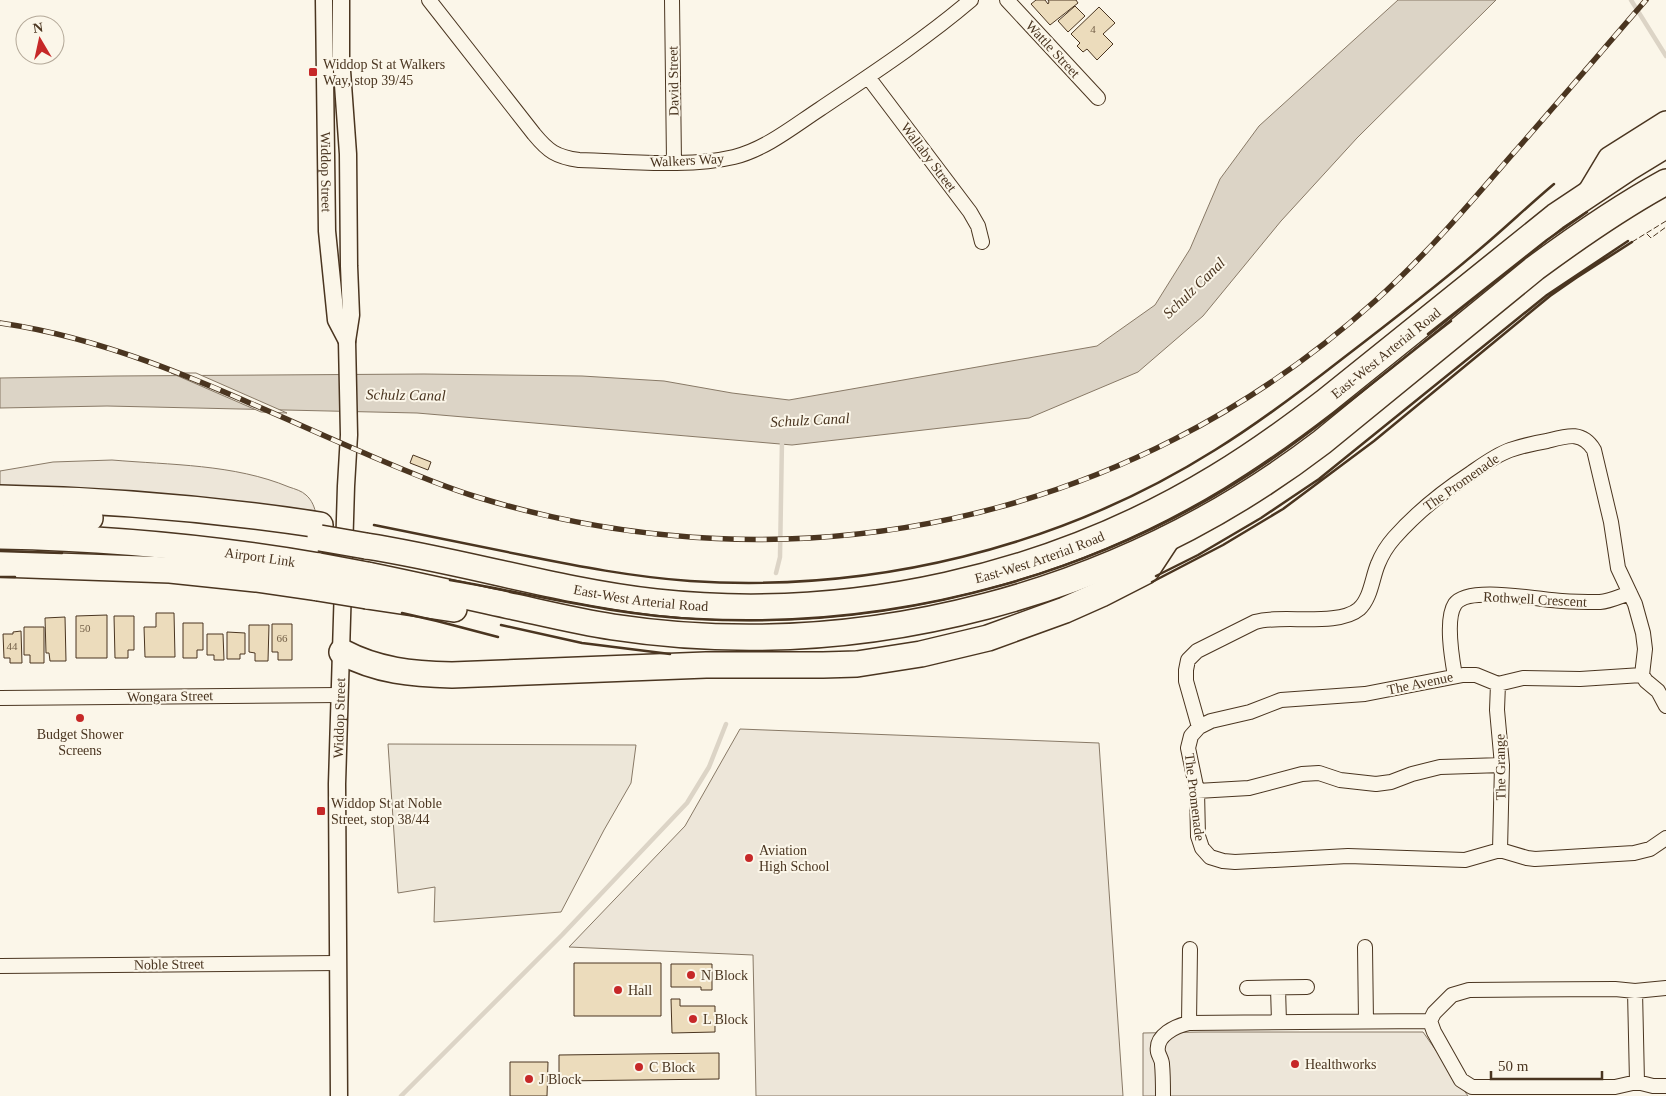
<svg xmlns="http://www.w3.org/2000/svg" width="1666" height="1096" viewBox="0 0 1666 1096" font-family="Georgia,serif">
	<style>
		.green { fill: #ede6d9; stroke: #887966 }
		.parking { fill: #ede7d9; stroke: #887966 }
		.water { fill: #dcd4c6; stroke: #887966 }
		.pier { fill: #fbf6e9; stroke: #887966 }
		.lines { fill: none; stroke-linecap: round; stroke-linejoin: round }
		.stream { stroke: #dcd4c6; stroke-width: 4.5 }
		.building { fill: #ecdcbc; stroke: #4a3520 }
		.minor-casing { stroke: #4a3520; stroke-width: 16 }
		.tertiary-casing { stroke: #4a3520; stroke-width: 19 }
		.primary-casing { stroke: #4a3520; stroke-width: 24 }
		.motorway-casing { stroke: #4a3520; stroke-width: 28 }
		.minor { stroke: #fbf6e9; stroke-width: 14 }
		.tertiary { stroke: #fbf6e9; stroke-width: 16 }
		.primary { stroke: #fbf6e9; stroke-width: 21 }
		.motorway { stroke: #fbf6e9; stroke-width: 25 }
		.rail-casing { stroke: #4a3520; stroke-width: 5.5 }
		.rail { stroke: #fbf6e9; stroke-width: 4; stroke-dasharray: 11; stroke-linecap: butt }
		.motorway-bridge-casing { stroke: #4a3520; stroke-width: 28; stroke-linecap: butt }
		.motorway-bridge { stroke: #fbf6e9; stroke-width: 25 }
		.fence { stroke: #4a3520; stroke-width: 1; stroke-dasharray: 6 2.5; stroke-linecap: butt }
		.wall { stroke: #4a3520; stroke-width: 2.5 }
		.poi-dot { fill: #c62828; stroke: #fbf6e9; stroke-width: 2 }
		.labels { text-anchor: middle; stroke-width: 4; stroke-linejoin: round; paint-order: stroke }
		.number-label { font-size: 11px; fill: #725f47 }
		.street-label { font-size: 14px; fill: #4a3520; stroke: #fbf6e9 }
		.poi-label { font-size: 14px; fill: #4a3520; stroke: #fbf6e9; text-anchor: start }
		.water-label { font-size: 15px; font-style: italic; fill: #4a3520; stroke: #fbf6e9 }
	</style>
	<rect width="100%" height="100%" fill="#fbf6e9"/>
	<!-- green -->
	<path class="green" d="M112 460C170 465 234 464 289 487 295 489 302 491 306 495 312 500 315 508 316 515L0 487V471L53 462Z
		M740 729 1099 743 1123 1096H756L753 955 569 947 685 826Z
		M1202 1032H1423L1468 1096H1143V1033Z"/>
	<!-- parking -->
	<path class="parking" d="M388 744 636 745 631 783 604 830 561 912 434 922 435 887 398 893Z"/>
	<!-- water -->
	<path class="water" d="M1398 0H1496L1357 138 1281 221 1203 316 1138 372 1029 418 792 445 417 413 107 406 0 408V378L115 376 424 374 582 376 664 381 732 393 789 400 1097 346 1155 305 1190 249 1220 179 1259 126Z"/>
	<!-- pier -->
	<path class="pier" d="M171 373H196L287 413 261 412Z"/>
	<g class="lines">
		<!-- stream -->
		<path class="stream" d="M1631 0 1666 56
			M776 573 780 557 782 440
			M401 1096 562 935 687 803 709 767 726 724"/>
	</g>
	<!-- building -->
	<path class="building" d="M1036 0H1045L1048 4 1049 2 1048 0H1076L1078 3 1050 25 1031 4Z
		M1075 6 1085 16 1068 32 1058 21Z
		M1099 7 1115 23 1103 34 1113 44 1097 60 1087 49 1083 52 1077 46 1080 43 1071 34Z
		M413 455 431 462 428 470 410 463Z
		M156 613H174L175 657H145L144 627H156Z
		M107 615V658H76V616Z
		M114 616H134V650H128V658H115Z
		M65 617 66 661H50L49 653H46L45 618Z
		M183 623H203V650H197V658H183Z
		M272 624H292V660H278V652H272Z
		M249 625H269L268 661H255V653L249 652Z
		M24 627H44V663H30V655H24Z
		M21 631 22 663H10V658H4L3 634H13V632Z
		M227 632 245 633V654H240V659H227Z
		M207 634H223L224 660H214V655H207Z
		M574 963H661V1016H574Z
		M671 964H712V990H701V987H671Z
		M671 999H680V1006H715V1032L672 1033Z
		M719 1053V1079L559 1081V1055Z
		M510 1062H548L547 1096H510Z"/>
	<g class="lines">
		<!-- minor casing -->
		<g class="minor-casing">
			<path id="minor" d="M429 0 534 134C548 151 556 157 579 160 628 161 687 168 734 157 766 149 794 126 820 109 872 74 924 40 971 0
				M672 0 674 162
				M1007 0 1098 98
				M868 77 970 212 978 226 982 242
				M1455 676C1452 659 1445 619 1455 604 1468 585 1540 600 1562 601 1575 602 1588 602 1600 602 1611 601 1620 596 1630 593
				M1498 684 1497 710 1502 765 1500 850
				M0 698 339 695
				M1666 706 1658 691 1646 681 1642 675 1645 649 1643 633 1635 604 1618 568 1611 522 1594 450C1582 430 1566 436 1547 441 1535 443 1522 446 1510 450 1496 455 1484 464 1471 473 1442 492 1417 512 1394 538 1387 546 1382 554 1378 564 1372 578 1371 598 1359 609 1338 627 1281 614 1255 622L1197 651 1188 660 1186 670V681L1199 727 1191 736 1188 748 1197 791 1198 836 1202 848 1210 857 1223 861 1235 862 1348 856 1465 860 1500 850 1527 858 1535 859 1634 853 1650 849 1666 838
				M1199 727 1211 721 1250 712 1281 700 1365 694 1463 675H1476L1498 684 1523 678 1580 679 1642 675
				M1197 791 1249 788 1302 774 1319 773 1340 780 1376 784 1391 782 1412 774 1440 767 1502 765
				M1365 947 1366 1021
				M0 966 338 963
				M1247 988 1307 987
				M1278 988 1279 1022
				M1635 991 1637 1082
				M1430 1021 1434 1032 1461 1080 1472 1087H1615L1637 1082 1653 1086H1666
				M1189 1023 1190 949
				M1163 1096C1163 1085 1163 1074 1162 1064 1162 1060 1159 1056 1158 1052 1155 1035 1176 1026 1189 1023L1430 1021 1434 1013 1452 995 1469 990 1615 989 1635 991 1666 988"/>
		</g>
		<!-- tertiary casing -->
		<g class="tertiary-casing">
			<g id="tertiary">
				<path id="s1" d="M324 0 327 231 336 320 347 341"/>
				<path id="s2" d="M339 1096 337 784 346 486 349 435 347 341 351 315 349 266 348 154 341 57V0"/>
			</g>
		</g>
		<!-- primary casing -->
		<g class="primary-casing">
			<path id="primary" d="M1588 193 1609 158 1666 122"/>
		</g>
		<!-- motorway casing -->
		<g class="motorway-casing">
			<g id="motorway">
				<path d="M0 498C107 500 214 509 320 525"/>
				<path d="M0 517 90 518"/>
				<path id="s3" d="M0 536C107 538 214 548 319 566"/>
				<path id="s4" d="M366 546C463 561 558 591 656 602 850 623 1051 578 1217 477 1255 454 1291 428 1326 401L1556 216 1628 168 1666 145"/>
				<path d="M0 564 170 570 256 579 318 588"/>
				<path d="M367 575C416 585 465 596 515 607 547 614 580 622 613 627 863 665 1122 595 1322 442L1535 268C1577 237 1620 207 1666 182"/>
				<path d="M367 596 454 609"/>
				<path d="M342 652C378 671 412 674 452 675L706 665H823L857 664 921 654 988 638 1065 610 1101 594 1146 571 1167 539"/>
			</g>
		</g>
		<!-- minor -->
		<use href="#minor" class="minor"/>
		<!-- tertiary -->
		<use href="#tertiary" class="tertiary"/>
		<!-- primary -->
		<use href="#primary" class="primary"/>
		<!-- motorway -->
		<use href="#motorway" class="motorway"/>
		<!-- rail casing -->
		<g class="rail-casing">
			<path id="rail" d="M0 323C132 342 250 405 371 456 406 471 441 486 477 497 794 594 1128 523 1375 301 1424 257 1467 207 1510 157 1556 105 1601 52 1646 0"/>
		</g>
		<!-- rail -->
		<use href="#rail" class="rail"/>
		<!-- motorway-bridge casing -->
		<g class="motorway-bridge-casing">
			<path id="motorway-bridge" d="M320 538 366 546
				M319 566 367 575
				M318 588 367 596"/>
		</g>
		<!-- motorway-bridge -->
		<use href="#motorway-bridge" class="motorway-bridge"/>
		<!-- fence -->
		<path class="fence" d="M1647 234 1651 238 1666 227
			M1632 242 1666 221"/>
		<!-- wall -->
		<path class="wall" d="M1428 334 1547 240 1587 212
			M374 525C423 535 472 545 522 555 577 566 633 577 690 581 873 593 1059 548 1215 450 1259 423 1301 391 1342 359 1389 323 1436 287 1480 249 1505 228 1529 205 1554 184
			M0 551 62 553
			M1156 576 1198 555 1261 518 1319 479 1547 295 1628 241
			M0 577H15
			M450 580C532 594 613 615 697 619 902 630 1111 573 1279 454 1338 413 1394 365 1451 321
			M1152 582 1223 545 1283 509 1374 441 1550 296 1576 278 1632 242
			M402 613 437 621 498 637
			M501 625 582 643 670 654"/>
	</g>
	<!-- markers -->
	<g class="poi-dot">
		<rect x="308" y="67" width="10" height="10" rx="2.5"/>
		<circle cx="80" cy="718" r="5"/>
		<rect x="316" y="806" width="10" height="10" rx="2.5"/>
		<circle cx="749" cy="858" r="5"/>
		<circle cx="691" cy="975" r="5"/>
		<circle cx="618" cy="990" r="5"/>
		<circle cx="693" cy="1019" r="5"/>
		<circle cx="1295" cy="1064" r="5"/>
		<circle cx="639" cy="1067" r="5"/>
		<circle cx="529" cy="1079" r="5"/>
	</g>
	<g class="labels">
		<!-- number labels -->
		<g class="number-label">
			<text x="1093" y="33">4</text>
			<text x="85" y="632">50</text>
			<text x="282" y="642">66</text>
			<text x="12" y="650">44</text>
		</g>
		<!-- street labels -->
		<g class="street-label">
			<text transform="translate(1053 49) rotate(47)" y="5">Wattle Street</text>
			<text transform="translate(673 81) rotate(-91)" y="5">David Street</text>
			<text transform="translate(929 157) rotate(53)" y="5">Wallaby Street</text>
			<text transform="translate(687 160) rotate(-3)" y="5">Walkers Way</text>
			<text dy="5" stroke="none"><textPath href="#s1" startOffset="172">Widdop Street</textPath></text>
			<text dy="5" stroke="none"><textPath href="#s4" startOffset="1090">East-West Arterial Road</textPath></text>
			<text transform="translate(1461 482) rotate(-35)" y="5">The Promenade</text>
			<text dy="5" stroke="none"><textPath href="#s4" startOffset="685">East-West Arterial Road</textPath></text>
			<text dy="5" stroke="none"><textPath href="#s3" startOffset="261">Airport Link</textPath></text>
			<text dy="5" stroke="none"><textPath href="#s4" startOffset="280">East-West Arterial Road</textPath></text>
			<text transform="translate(1535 599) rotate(3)" y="5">Rothwell Crescent</text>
			<text transform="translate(1420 683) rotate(-12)" y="5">The Avenue</text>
			<text transform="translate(170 696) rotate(-1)" y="5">Wongara Street</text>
			<text dy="5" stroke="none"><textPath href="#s2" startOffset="378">Widdop Street</textPath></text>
			<text transform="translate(1500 767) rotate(-91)" y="5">The Grange</text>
			<text transform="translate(1195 797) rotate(83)" y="5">The Promenade</text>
			<text transform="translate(169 964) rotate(-1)" y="5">Noble Street</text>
		</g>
		<!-- poi labels -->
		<g class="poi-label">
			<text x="323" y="69">Widdop St at Walkers<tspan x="323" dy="16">Way, stop 39/45</tspan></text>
			<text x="80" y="739" text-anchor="middle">Budget Shower<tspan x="80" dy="16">Screens</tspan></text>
			<text x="331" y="808">Widdop St at Noble<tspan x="331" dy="16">Street, stop 38/44</tspan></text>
			<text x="759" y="855">Aviation<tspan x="759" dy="16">High School</tspan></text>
			<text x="701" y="980">N Block</text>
			<text x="628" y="995">Hall</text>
			<text x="703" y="1024">L Block</text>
			<text x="1305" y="1069">Healthworks</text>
			<text x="649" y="1072">C Block</text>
			<text x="539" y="1084">J Block</text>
		</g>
		<!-- water labels -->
		<g class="water-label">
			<text transform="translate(1194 288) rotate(-44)" y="5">Schulz Canal</text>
			<text transform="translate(406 395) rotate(1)" y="5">Schulz Canal</text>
			<text transform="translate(810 420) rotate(-3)" y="5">Schulz Canal</text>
		</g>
	</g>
	<!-- north arrow -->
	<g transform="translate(40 40) rotate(351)"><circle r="24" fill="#fbf6e9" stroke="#b4a999"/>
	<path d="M0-4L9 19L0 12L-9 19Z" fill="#c62828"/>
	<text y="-8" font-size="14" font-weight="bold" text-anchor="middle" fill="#4a3520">N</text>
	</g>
	<!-- scale -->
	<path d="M1491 1071v8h111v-8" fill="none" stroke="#4a3520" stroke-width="2.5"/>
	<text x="1498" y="1071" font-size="15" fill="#4a3520" stroke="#fbf6e9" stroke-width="4" paint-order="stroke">50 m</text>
</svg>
